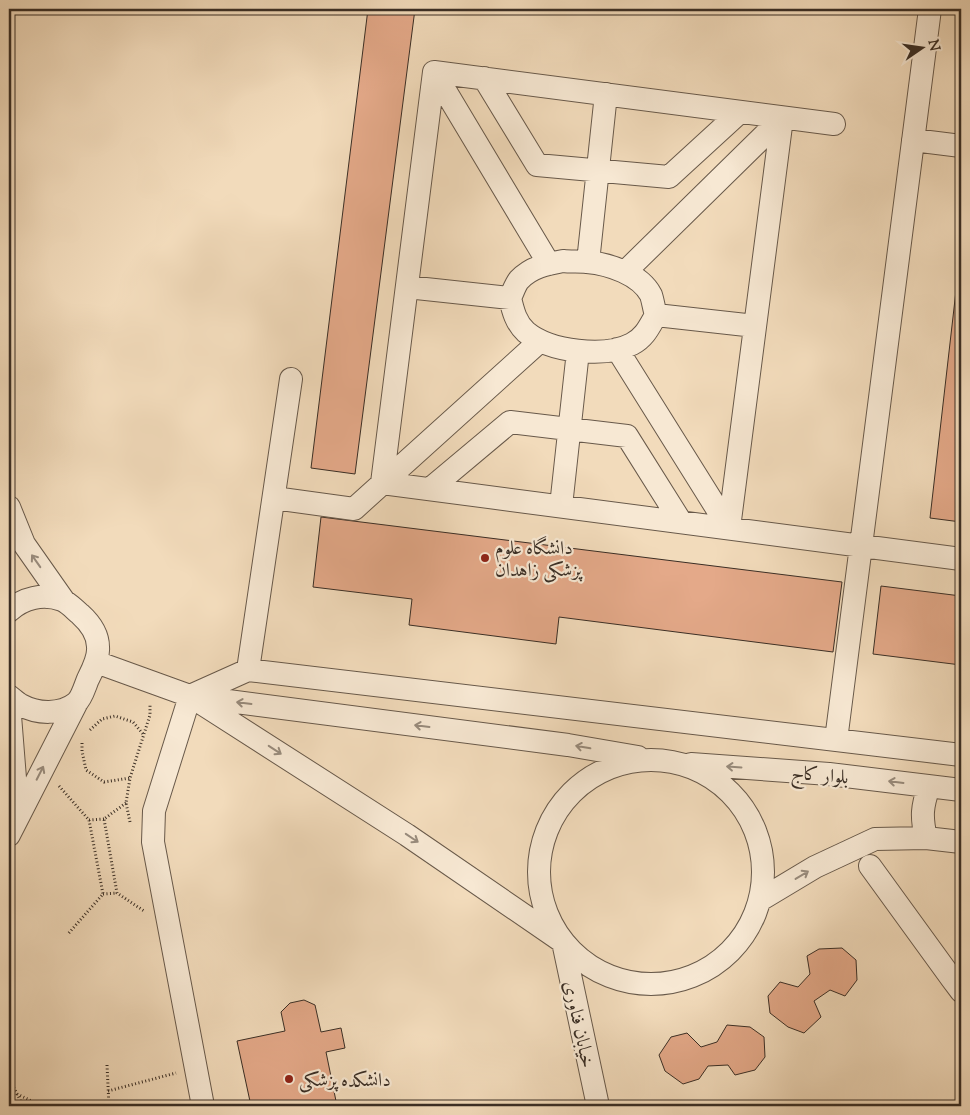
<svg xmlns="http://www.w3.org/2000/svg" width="970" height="1115" viewBox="0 0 970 1115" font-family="'Sorts Mill Goudy',Amiri,serif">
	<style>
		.building { fill: #e4a989; stroke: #3a2e25 }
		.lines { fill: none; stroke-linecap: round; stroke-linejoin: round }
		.minor-casing { stroke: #68594a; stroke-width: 24 }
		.path { stroke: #3a2e25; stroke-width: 3; stroke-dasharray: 1 2.5; stroke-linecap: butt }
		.minor { stroke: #f7e8d3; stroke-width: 22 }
		.oneway { stroke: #988b7c }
		.poi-dot { fill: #8f2418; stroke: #f7e8d3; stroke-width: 2 }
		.labels { text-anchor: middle; stroke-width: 4.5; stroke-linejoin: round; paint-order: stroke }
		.poi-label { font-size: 19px; fill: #3a2e25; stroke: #f7e8d3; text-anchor: start }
		.street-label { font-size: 19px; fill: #3a2e25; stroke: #f7e8d3 }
	</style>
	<rect width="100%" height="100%" fill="#f2dbbb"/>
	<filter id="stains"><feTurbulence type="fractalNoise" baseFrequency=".004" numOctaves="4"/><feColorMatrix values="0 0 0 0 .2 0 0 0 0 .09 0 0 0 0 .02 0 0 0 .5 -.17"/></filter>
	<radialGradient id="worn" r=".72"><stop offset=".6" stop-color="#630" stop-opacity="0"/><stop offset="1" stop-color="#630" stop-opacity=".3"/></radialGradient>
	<!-- building -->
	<path class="building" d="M368 9H415L355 474 311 468Z
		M961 247V522L930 518Z
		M321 517 842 582 833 652 559 617 556 644 409 625 412 599 313 587Z
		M881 586 961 596V665L873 654Z
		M842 948 856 960 857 980 845 996 830 990 814 1001 821 1017 804 1033 788 1027 770 1013 768 996 780 982 798 987 810 974 807 956 819 949Z
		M304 1000 315 1005 321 1032 341 1028 345 1048 326 1052 337 1106H251L237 1041 285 1031 281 1012 290 1003Z
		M727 1025 750 1027 764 1037 765 1057 755 1070 735 1075 728 1065 708 1066 699 1079 683 1084 665 1071 659 1055 671 1037 687 1033 701 1047 717 1042Z
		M430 1102 431 1106H410Z"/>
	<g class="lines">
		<!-- minor casing -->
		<g class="minor-casing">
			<path id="minor" d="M434 72 834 124
				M434 72 549 264
				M484 78 537 165 669 177 740 112
				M913 140 961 146
				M563 261C571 262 579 261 587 262 609 264 640 274 651 295 653 301 654 309 656 315 649 327 645 337 632 344 605 358 550 352 526 332 516 323 513 311 510 298 513 292 515 285 519 280 531 267 547 264 563 261Z
				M588 262 606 94
				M625 272 782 118
				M407 287 510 298
				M656 315 755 326
				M617 349 729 528
				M382 483 961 559
				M382 483 434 72
				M430 489 510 422 627 436 681 522
				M274 498 354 509 540 341
				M561 506 578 351
				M9 507 24 544 64 601
				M729 528 782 118
				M9 611C23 598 43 593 62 600 69 603 75 610 80 614 90 623 98 633 98 647 99 658 93 669 88 679 85 686 82 698 76 703 61 715 37 714 21 705 17 703 13 699 9 696
				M96 662 190 696 568 745 638 757
				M248 670 291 379
				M190 696 407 835 563 942 598 1106
				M9 703 18 816
				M836 740 930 9
				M539 872a112 112 0 1 1 224 0a112 112 0 1 1-224 0Z
				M691 764 829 774 961 790
				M9 835 77 702
				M926 838C921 816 922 807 929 786
				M870 866 952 979 961 991
				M760 900 815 867 875 839 926 838 961 842
				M203 1106 153 842 154 811 190 696 248 670 961 755"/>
		</g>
		<!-- path -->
		<path class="path" d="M90 730 102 719 115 716 133 722 143 734
			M82 743V751L86 770 104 782 130 778
			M59 786 89 820 103 894 68 934
			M126 803 104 819 117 893 144 911
			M89 820 104 819
			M130 822 126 803 130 778 150 715V704
			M103 894 117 893
			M107 1065 109 1106
			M9 1078 23 1106
			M108 1091 176 1073
			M17 1094 42 1106"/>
		<!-- minor -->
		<use href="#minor" class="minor"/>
	</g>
	<!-- one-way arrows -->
	<defs><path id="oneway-shaft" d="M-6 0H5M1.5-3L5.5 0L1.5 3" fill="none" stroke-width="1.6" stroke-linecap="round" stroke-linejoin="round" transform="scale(1.25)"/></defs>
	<g class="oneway">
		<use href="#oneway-shaft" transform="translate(36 561) rotate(-125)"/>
		<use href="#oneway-shaft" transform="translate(244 703) rotate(-173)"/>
		<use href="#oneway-shaft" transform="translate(422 726) rotate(-173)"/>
		<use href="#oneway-shaft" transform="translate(583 747) rotate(-170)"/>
		<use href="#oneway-shaft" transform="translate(275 750) rotate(33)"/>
		<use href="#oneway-shaft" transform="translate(734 767) rotate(-176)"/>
		<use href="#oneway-shaft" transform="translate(40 773) rotate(-63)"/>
		<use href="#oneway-shaft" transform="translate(896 782) rotate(-173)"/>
		<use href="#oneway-shaft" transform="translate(412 838) rotate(34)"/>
		<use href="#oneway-shaft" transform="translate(802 875) rotate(-31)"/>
	</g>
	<!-- markers -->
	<g class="poi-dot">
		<circle cx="485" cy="558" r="5"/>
		<circle cx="289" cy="1079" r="5"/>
	</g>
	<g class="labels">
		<!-- poi labels -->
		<g class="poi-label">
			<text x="495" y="554">دانشگاه علوم<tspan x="495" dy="22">پزشکی زاهدان</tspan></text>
			<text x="299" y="1086">دانشکده پزشکی</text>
		</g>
		<!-- street labels -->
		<g class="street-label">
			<text transform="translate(820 774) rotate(5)" y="7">بلوار کاج</text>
			<text transform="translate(580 1024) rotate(78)" y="7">خیابان فناوری</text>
		</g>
	</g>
	<!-- margin -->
	<rect width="970" height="1115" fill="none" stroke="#f2dbbb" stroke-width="30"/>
	<rect x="10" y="10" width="950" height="1095" fill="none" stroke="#3a2e25" stroke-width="2.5"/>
	<rect x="15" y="15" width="940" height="1085" fill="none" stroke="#3a2e25"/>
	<!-- north arrow -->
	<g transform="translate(922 48) rotate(77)" stroke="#f7e8d3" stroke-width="4" paint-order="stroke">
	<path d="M0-4L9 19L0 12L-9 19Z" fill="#3a2e25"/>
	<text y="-8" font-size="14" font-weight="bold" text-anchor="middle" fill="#3a2e25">N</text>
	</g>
	<rect width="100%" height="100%" filter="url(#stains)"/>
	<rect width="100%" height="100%" fill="url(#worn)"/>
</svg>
